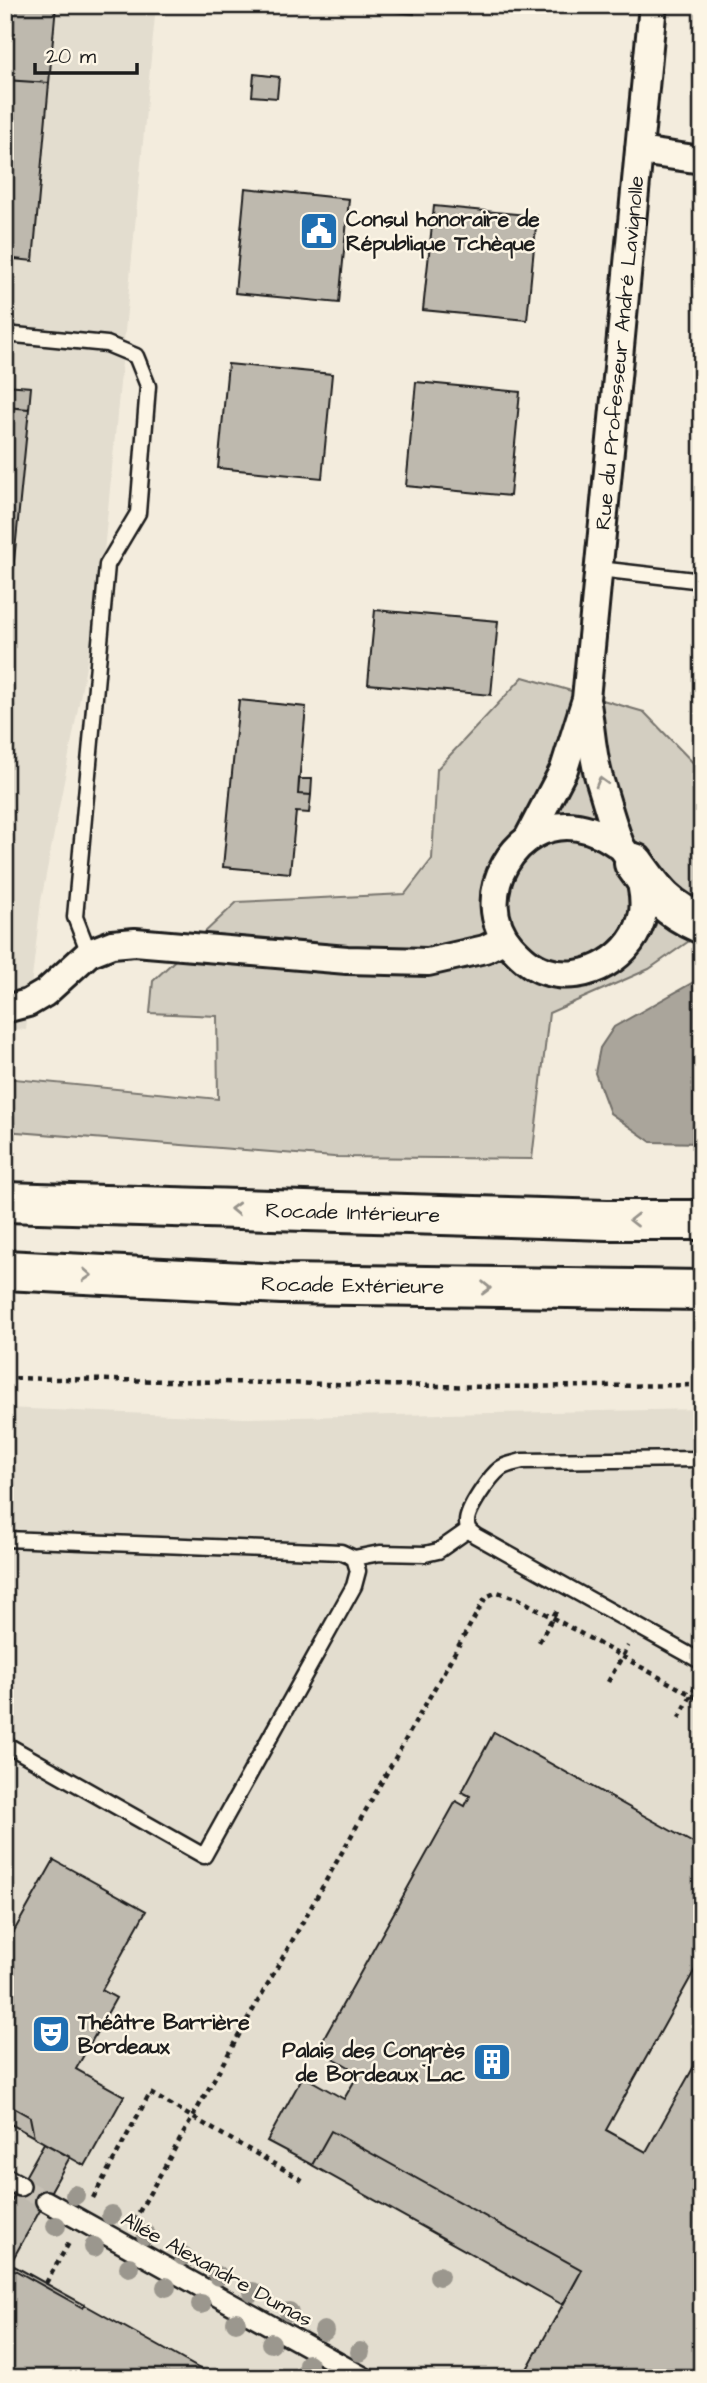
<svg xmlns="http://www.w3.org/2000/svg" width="707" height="2383" viewBox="0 0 707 2383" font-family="'Architects Daughter',sans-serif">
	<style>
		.built { fill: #e3ddcf }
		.green { fill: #d3cec1; stroke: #78756e; stroke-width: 2 }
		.water { fill: #aaa59b; stroke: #716e68; stroke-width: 2 }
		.building { fill: #beb9ae; stroke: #1c1c1c; stroke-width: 2 }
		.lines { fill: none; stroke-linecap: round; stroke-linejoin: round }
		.pedestrian-tunnel { stroke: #c8c2b6; stroke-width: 19; stroke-dasharray: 19 10; stroke-linecap: butt }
		.service-casing { stroke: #1c1c1c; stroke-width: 19 }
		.pedestrian-casing { stroke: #1c1c1c; stroke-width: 24 }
		.minor-casing { stroke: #1c1c1c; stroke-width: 32 }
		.motorway-casing { stroke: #1c1c1c; stroke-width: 44 }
		.path { stroke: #1c1c1c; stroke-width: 4.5; stroke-dasharray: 5 5; stroke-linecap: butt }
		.service { stroke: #fcf5e5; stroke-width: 14 }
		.pedestrian { stroke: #fcf5e5; stroke-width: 19 }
		.minor { stroke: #fcf5e5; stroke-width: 26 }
		.motorway { stroke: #fcf5e5; stroke-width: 38 }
		.tree { fill: #9b978e }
		.oneway { stroke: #97938b }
		.labels { text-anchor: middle; stroke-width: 5; stroke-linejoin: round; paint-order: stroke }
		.poi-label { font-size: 21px; font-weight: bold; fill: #1c1c1c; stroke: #fcf5e5; text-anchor: start }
		.street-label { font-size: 21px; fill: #1c1c1c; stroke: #fcf5e5 }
	</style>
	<rect width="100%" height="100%" fill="#f3ecdd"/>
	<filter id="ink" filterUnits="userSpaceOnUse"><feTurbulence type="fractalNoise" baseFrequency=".0143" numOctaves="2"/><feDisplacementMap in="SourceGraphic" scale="14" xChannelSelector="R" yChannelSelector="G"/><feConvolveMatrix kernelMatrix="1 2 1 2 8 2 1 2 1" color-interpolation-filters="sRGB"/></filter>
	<g filter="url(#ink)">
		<!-- built -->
		<path class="built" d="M5 5H156L100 594 41 901 26 1030 5 1028Z
			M5 1408 245 1418 702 1409V2378H5Z"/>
		<!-- green -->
		<path class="green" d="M523 677 644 712 702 772V932L649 969 549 1013 532 1159 334 1157 5 1131V1078L218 1099 217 1016 150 1013 153 981 237 902 405 894 432 859 437 769Z"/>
		<!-- water -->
		<path class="water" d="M702 981V1143L651 1142 610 1113 595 1073 600 1048 614 1027 692 983Z"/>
		<!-- building -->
		<path class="building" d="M5 5H56L49 83 5 80Z
			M325 5H414V14Z
			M254 74 279 77 277 98 252 96Z
			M5 80 49 83 33 261 5 258Z
			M245 188 349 199 339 303 235 293Z
			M434 206 537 216 527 320 423 310Z
			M228 364 332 374 322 478 218 468Z
			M416 382 520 392 510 496 406 486Z
			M5 385 31 387 29 409 5 407Z
			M5 407 29 409 5 652Z
			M375 610 498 621 491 695 368 684Z
			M239 700 306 707 298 794 311 795 309 813 296 812 290 873 223 867Z
			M299 779H312L311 795 298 794Z
			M494 1732 702 1848V1957L606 2130 646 2152 702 2052V2378H522L582 2270 331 2131 312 2165 267 2141 303 2076 344 2099 359 2073 318 2049 456 1801 465 1806 470 1796 462 1792Z
			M54 1860 146 1911 102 1990 116 1998 76 2069 124 2096 85 2166 34 2137 30 2117 5 2103V1938L9 1940Z
			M5 2103 30 2117 34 2137 5 2121Z
			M331 2131 582 2270 563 2305 312 2165Z
			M44 2143 70 2157 10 2264 5 2261V2213Z
			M5 2261 85 2305 83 2308 13 2269 5 2283Z
			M13 2269 83 2308 85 2305 216 2378H5V2283Z"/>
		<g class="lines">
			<!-- pedestrian-tunnel -->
			<path class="pedestrian-tunnel" d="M20 2186 46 2201"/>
			<!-- service casing -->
			<g class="service-casing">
				<path id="service" d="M5 334 107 344 136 356 148 386 138 513 107 565 75 917 89 953
					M599 569 694 580 702 587
					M702 1459 522 1461C516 1463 507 1464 501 1468 491 1475 466 1510 467 1523 467 1530 471 1532 476 1536L702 1662
					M5 1539 341 1552 354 1558 358 1571 354 1586 204 1856 9 1746 5 1753
					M354 1558 380 1553 425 1554 438 1551 468 1530"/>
			</g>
			<!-- pedestrian casing -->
			<g class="pedestrian-casing">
				<path id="pedestrian" d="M5 2178 20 2186
					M46 2201 365 2378"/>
			</g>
			<!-- minor casing -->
			<g class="minor-casing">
				<g id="minor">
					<path d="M639 151 702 160"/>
					<path d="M587 704C591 728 592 754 599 778 606 800 612 823 620 844 623 851 628 855 632 861 641 875 645 897 643 913 635 956 586 985 545 971 531 967 520 956 511 946 468 898 516 816 578 827 595 830 607 837 621 847"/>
					<path id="s1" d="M528 838 564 769 586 699 653 5"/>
					<path d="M5 1009 28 1003 45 993 89 953 112 944 135 942 347 960 428 962 485 949 505 939"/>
				</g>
			</g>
			<!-- motorway casing -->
			<g class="motorway-casing">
				<g id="motorway">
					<path d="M634 863C656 894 666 908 702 924"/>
					<path id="s2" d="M5 1202 607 1220H702"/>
					<path id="s3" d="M5 1270 282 1284 702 1290"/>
				</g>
			</g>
			<!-- path -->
			<path class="path" d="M5 1378 491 1387 702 1385
				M539 1642 558 1608
				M608 1682 628 1646
				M679 1718 696 1686
				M93 2198 150 2093 304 2181
				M134 2221 486 1597 497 1592 519 1599 702 1701
				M46 2283 69 2243"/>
			<!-- service -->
			<use href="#service" class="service"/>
			<!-- pedestrian -->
			<use href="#pedestrian" class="pedestrian"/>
			<!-- minor -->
			<use href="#minor" class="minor"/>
			<!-- motorway -->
			<use href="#motorway" class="motorway"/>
		</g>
		<!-- trees -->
		<g class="tree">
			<circle cx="75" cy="2195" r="10"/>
			<circle cx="111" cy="2215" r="10"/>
			<circle cx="56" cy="2226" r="10"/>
			<circle cx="146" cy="2235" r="10"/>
			<circle cx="94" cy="2247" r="10"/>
			<circle cx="183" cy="2256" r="10"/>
			<circle cx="129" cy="2267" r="10"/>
			<circle cx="218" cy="2276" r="10"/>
			<circle cx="439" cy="2276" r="10"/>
			<circle cx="166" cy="2287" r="10"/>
			<circle cx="253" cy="2292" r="10"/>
			<circle cx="201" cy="2304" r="10"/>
			<circle cx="289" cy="2312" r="10"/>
			<circle cx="236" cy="2322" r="10"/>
			<circle cx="324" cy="2331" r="10"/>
			<circle cx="271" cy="2343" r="10"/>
			<circle cx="360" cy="2352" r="10"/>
			<circle cx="308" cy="2364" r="10"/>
		</g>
		<!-- one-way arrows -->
		<defs><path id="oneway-chevron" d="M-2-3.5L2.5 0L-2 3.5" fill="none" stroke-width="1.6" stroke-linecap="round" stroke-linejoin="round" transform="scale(1.75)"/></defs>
		<g class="oneway">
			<use href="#oneway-chevron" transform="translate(601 782) rotate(-106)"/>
			<use href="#oneway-chevron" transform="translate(235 1209) rotate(-178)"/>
			<use href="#oneway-chevron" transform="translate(634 1220) rotate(180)"/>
			<use href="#oneway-chevron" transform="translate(87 1275) rotate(3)"/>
			<use href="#oneway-chevron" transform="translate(486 1288) rotate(1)"/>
		</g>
	</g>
	<!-- icons -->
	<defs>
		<g id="civic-square" transform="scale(2.0125)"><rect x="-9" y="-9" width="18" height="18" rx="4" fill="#1f6fb2" stroke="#fcf5e5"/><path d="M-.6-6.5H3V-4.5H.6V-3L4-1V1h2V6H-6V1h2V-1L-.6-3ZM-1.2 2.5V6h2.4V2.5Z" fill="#fff"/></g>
		<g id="theatre-square" transform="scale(2.0125)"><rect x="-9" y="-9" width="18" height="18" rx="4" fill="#1f6fb2" stroke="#fcf5e5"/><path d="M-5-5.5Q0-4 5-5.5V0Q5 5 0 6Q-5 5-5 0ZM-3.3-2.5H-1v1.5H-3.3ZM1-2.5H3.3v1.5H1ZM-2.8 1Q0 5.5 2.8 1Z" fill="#fff"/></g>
		<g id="building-square" transform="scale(2.0125)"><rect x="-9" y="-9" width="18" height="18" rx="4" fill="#1f6fb2" stroke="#fcf5e5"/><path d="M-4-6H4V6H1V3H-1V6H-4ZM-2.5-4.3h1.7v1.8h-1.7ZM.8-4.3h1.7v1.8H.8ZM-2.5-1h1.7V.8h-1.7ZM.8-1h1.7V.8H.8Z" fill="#fff"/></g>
	</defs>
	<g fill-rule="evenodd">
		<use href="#civic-square" x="319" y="231"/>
		<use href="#theatre-square" x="51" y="2034"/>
		<use href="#building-square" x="492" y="2062"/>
	</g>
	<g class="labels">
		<!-- poi labels -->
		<g class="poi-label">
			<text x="346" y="226">Consul honoraire de<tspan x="346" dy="24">République Tchèque</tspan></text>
			<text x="78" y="2029">Théâtre Barrière<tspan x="78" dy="24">Bordeaux</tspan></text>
			<text x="465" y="2057" text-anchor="end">Palais des Congrès<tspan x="465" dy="24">de Bordeaux Lac</tspan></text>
		</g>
		<!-- street labels -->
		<g class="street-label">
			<text dy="7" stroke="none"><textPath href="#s1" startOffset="499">Rue du Professeur André Lavignolle</textPath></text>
			<text dy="7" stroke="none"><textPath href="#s2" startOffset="348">Rocade Intérieure</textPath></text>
			<text dy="7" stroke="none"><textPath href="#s3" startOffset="348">Rocade Extérieure</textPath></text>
			<text transform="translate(217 2269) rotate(29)" y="7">Allée Alexandre Dumas</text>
		</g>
	</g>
	<!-- margin -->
	<rect width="707" height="2383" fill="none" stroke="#fcf5e5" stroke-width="28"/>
	<rect x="14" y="14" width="679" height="2355" fill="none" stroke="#1c1c1c" stroke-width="2.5" filter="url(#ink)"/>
	<!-- scale -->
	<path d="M35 63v10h102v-10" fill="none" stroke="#1c1c1c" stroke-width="3.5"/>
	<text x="46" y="63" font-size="21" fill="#1c1c1c" stroke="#fcf5e5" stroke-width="5" paint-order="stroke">20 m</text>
</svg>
